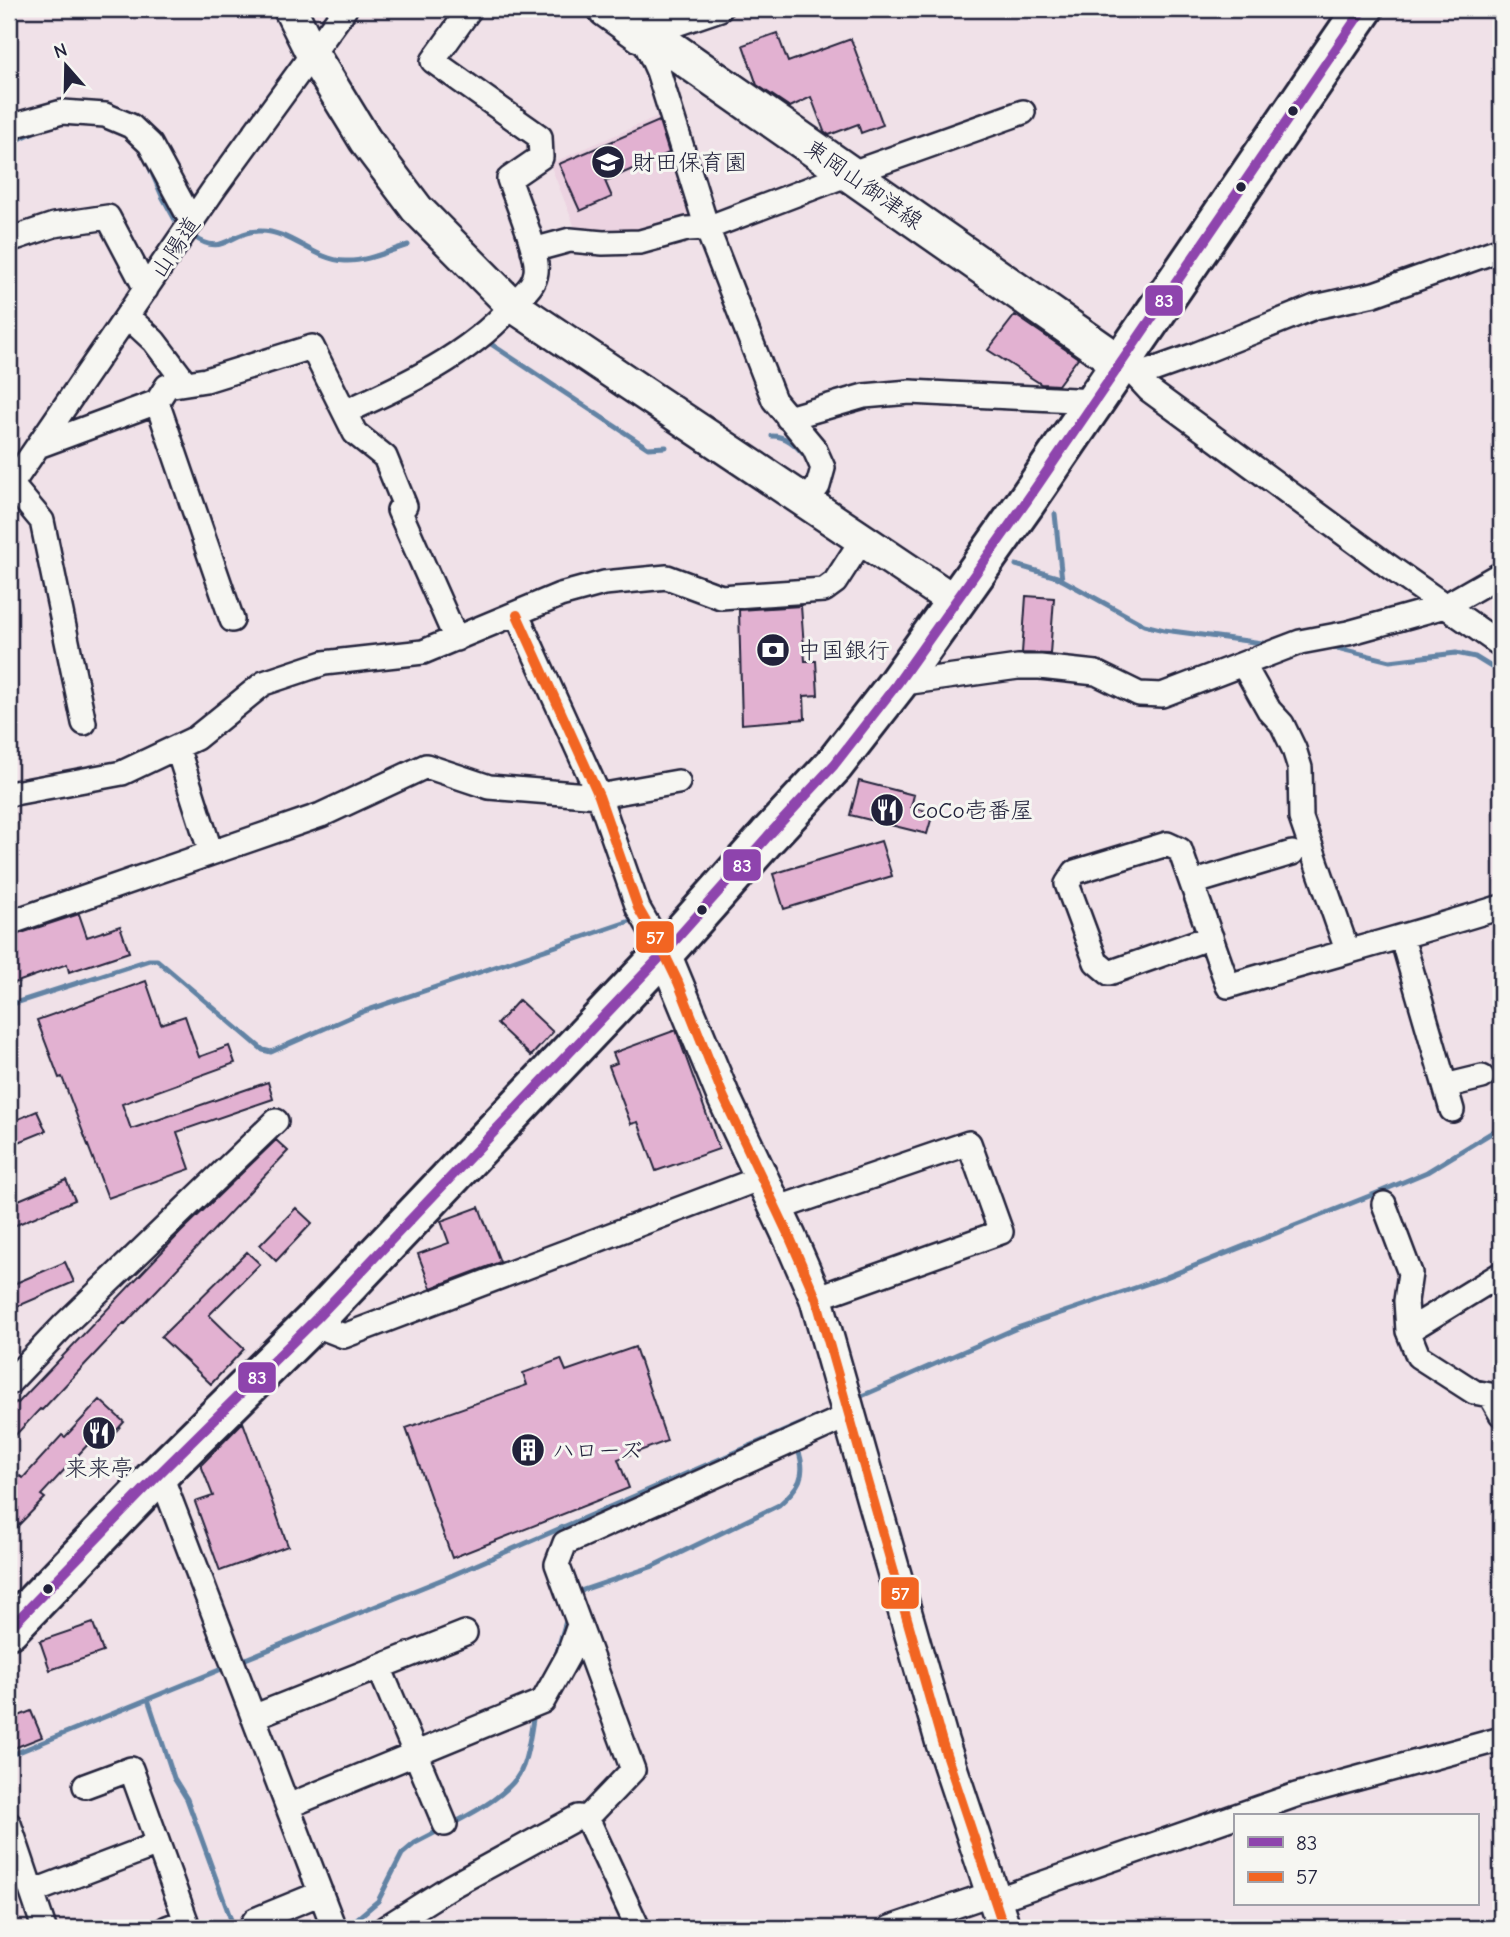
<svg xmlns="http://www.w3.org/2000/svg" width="1510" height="1937" viewBox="0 0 1510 1937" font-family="'Comic Neue','Klee One',sans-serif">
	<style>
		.built { fill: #ecd3e1 }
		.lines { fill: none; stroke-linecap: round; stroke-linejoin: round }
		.stream { stroke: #6283a4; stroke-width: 5 }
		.building { fill: #e2b1d1; stroke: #22223b; stroke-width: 2 }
		.street-casing { stroke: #22223b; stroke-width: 28 }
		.secondary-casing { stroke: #22223b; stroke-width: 37 }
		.primary-casing { stroke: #22223b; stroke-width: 40 }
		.highway-casing { stroke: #22223b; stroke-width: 44 }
		.street { stroke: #f6f6f2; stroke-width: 23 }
		.secondary { stroke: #f6f6f2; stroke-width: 32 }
		.primary { stroke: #f6f6f2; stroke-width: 35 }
		.highway { stroke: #f6f6f2; stroke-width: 38 }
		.bus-1-casing { stroke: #f6f6f2; stroke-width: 16 }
		.bus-2-casing { stroke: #f6f6f2; stroke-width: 16 }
		.bus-1 { stroke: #8e44ad; stroke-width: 10 }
		.bus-2 { stroke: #f26522; stroke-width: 10 }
		.bus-dot { fill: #22223b; stroke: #f6f6f2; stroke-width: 2.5 }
		.labels { text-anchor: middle; stroke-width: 6; stroke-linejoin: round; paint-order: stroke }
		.poi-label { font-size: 23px; fill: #22223b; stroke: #f6f6f2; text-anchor: start }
		.street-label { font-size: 23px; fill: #22223b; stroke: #f6f6f2 }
		.line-badge { stroke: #f6f6f2; stroke-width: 2.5 }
		.badge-label { font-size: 19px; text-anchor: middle; font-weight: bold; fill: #fff }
	</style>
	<rect width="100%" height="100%" fill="#f0e1e8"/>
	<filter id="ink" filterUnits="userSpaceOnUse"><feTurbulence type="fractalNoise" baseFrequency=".0143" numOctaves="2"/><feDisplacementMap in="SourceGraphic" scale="14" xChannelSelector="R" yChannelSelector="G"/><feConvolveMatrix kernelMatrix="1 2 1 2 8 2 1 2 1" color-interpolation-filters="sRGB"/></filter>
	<g filter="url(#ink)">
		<!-- built -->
		<path class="built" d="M665 113 695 222 647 236 579 238 550 164Z"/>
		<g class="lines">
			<!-- stream -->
			<path class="stream" d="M9 101 13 113
				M9 144 40 129
				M145 157 162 196 179 227
				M193 236C223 258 229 232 258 231 289 229 314 260 345 261 366 262 388 251 408 245
				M489 337 491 344 648 448 666 447
				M772 436C786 436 795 444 804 455
				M1055 514 1062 580
				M1016 565 1057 577 1144 625 1164 630 1270 644
				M1329 646 1390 661 1456 653 1475 657 1501 673
				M9 1005 149 960H157L263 1050 271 1052 362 1012 633 920
				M857 1398 1017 1328 1164 1278 1377 1193 1427 1172 1501 1127
				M576 1596 583 1590 651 1567 779 1505C798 1488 808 1476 798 1450
				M555 1659 568 1614
				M238 1662 448 1577 817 1417
				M148 1699 174 1778 187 1799 234 1928
				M9 1756 229 1666
				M452 1824C475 1812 514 1792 523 1766 529 1750 531 1730 534 1713
				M346 1928 378 1901 402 1854 415 1843 440 1830"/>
		</g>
		<!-- building -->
		<path class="building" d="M777 33 788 62 851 39 883 125 861 133 858 124 829 135 824 131 811 97 790 107 757 85 743 45Z
			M659 121 669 153 605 181 612 197 580 211 559 164Z
			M1015 315 1078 358 1058 385 1041 384 988 350Z
			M1026 596 1054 598 1050 654 1022 653Z
			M801 606 805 661H816L818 695 804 696 805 719 742 724 739 610Z
			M859 781 914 795 911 807 933 813 927 834 850 815Z
			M881 841 892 876 784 909 773 874Z
			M79 914 87 937 120 926 129 952 69 972 67 964 9 985V937Z
			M146 981 161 1024 185 1016 199 1057 229 1046 235 1063 122 1104 131 1129 268 1082 273 1099 177 1132 190 1169 108 1198 62 1077 59 1078 37 1020Z
			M519 1000 553 1032 531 1056 497 1024Z
			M676 1030 719 1149 656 1171 638 1122 631 1124 609 1066 617 1063 613 1053Z
			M37 1111 46 1131 9 1146V1123Z
			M276 1140 288 1151 125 1324 124 1323 42 1410 40 1409 9 1442V1410L16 1402 18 1403 181 1232Z
			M66 1180 75 1200 9 1228V1204Z
			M479 1207 500 1262 431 1288 418 1254 449 1243 441 1221Z
			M296 1208 312 1223 276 1261 260 1245Z
			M247 1252 260 1264 209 1315 244 1349 211 1384 161 1337Z
			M65 1262 74 1282 9 1310V1286Z
			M635 1347 667 1441 618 1459 629 1488 452 1558 406 1428 527 1385 523 1373 561 1359 566 1371Z
			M100 1400 124 1422 101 1448 92 1440 41 1495 45 1498 9 1535V1488L20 1476 23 1478 62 1435 65 1437Z
			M243 1422 288 1546 220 1571 195 1502 213 1496 201 1465Z
			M93 1623 103 1652 50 1670 40 1641Z
			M31 1711 42 1737 9 1750V1720Z"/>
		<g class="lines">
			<!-- street casing -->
			<g class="street-casing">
				<path id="street" d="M654 9 667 42
					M661 29 720 9
					M642 35 658 71 707 228 774 400 814 448 823 468 818 486 805 502
					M9 132 16 125 62 112 105 115 131 126 150 144 192 222
					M9 240 54 225 108 217 146 289
					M533 250 570 240 603 243 640 242 687 229 707 228 849 174 1023 112
					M127 316 154 341 185 382
					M1120 363 1136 376 1149 390 1387 565 1501 645
					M1136 376 1195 355 1315 307 1374 294 1501 249
					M157 402 232 620
					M345 412C405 385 468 356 512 306 521 294 534 288 536 272 539 252 516 200 509 179L541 157 540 137 433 61 470 9
					M788 418 864 396 910 392 1095 401
					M38 446 157 402 167 386 206 380 312 347 355 433 385 457 405 506 399 510 456 639
					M11 484 42 521 84 723
					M9 488 214 189 345 9
					M517 615 599 796 638 908 664 953
					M1243 664 1269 710 1282 724 1294 749 1300 768 1301 818 1347 950
					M897 684 1018 667H1040L1096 673 1139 694 1162 695 1300 642 1348 633 1445 606 1501 574
					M177 747 211 853
					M9 794 122 773 196 738 264 683 324 663 423 652 560 595 604 583 667 577 721 597 824 590 835 582 862 540
					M1192 883 1292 853
					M9 923 321 815 426 766 489 787 599 796 678 782
					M1211 937 1109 973 1096 962 1067 884 1075 872 1167 844 1180 850 1228 986C1319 959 1411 935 1501 907
					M1402 938 1452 1110
					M1445 1086 1482 1077
					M1384 1204 1410 1273 1406 1301 1408 1331
					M776 1209 969 1143 1001 1232 816 1298
					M1501 1274 1408 1331 1418 1356 1474 1392 1490 1395 1501 1414
					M316 1319 326 1329 344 1336 761 1178
					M9 1383 66 1323 276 1121
					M160 1473 334 1928
					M379 1667 445 1824
					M253 1717 465 1633
					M85 1786 131 1769 186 1921 167 1928
					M288 1806 543 1701 568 1656 579 1625
					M9 1824 44 1928
					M32 1892 158 1844
					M995 1900 1296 1795 1501 1739
					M250 1928 255 1920 321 1893
					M385 1928 450 1887 578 1817 587 1818
					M638 1928 587 1818 633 1770 557 1564 565 1543 850 1415
					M890 1928 993 1893"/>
			</g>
			<!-- secondary casing -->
			<g class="secondary-casing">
				<path id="secondary" d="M290 9 313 55 365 140 417 209 512 305 954 601
					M664 953 724 1098 790 1238 816 1298 942 1742 1004 1928"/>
			</g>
			<!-- primary casing -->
			<g class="primary-casing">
				<path id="primary" d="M606 9 642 35 670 48 1120 363"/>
			</g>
			<!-- highway casing -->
			<g class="highway-casing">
				<path id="highway" d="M9 1629 160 1473 316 1319 664 953 768 836 834 765 897 684 1026 502 1363 9"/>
			</g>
			<!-- street -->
			<use href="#street" class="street"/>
			<!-- secondary -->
			<use href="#secondary" class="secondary"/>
			<!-- primary -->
			<use href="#primary" class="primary"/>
			<!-- highway -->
			<use href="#highway" class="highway"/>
			<!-- bus-1 casing -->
			<g class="bus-1-casing">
				<path id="bus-1" d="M9 1629 160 1473 316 1319 664 953 768 836 834 765 897 684 1026 502 1363 9"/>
			</g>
			<!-- bus-2 casing -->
			<g class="bus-2-casing">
				<path id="bus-2" d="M517 615 599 796 638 908 664 953 678 982 724 1098 790 1238 816 1298 942 1742 1004 1928"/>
			</g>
			<!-- bus-1 -->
			<use href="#bus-1" class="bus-1"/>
			<!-- bus-2 -->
			<use href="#bus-2" class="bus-2"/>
		</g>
	</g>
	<!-- icons -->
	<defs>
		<g id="school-disc" transform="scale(1.75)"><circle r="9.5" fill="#22223b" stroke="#f6f6f2"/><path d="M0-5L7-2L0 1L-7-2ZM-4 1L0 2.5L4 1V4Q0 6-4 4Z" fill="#fff"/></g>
		<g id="bank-disc" transform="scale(1.75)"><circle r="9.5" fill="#22223b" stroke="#f6f6f2"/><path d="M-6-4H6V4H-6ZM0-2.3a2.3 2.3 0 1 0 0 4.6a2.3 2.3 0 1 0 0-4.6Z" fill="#fff"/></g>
		<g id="restaurant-disc" transform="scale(1.75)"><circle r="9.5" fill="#22223b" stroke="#f6f6f2"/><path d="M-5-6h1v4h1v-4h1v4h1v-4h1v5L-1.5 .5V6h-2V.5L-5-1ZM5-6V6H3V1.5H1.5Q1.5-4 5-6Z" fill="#fff"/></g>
		<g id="building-disc" transform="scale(1.75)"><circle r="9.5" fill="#22223b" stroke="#f6f6f2"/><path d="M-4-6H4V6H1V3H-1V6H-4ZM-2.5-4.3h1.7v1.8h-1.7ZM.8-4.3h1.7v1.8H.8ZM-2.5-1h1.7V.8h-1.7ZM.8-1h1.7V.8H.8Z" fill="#fff"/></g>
	</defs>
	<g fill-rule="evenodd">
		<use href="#school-disc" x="608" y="162"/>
		<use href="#bank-disc" x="773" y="650"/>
		<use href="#restaurant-disc" x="887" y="810"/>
		<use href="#restaurant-disc" x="99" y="1433"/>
		<use href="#building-disc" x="528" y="1450"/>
	</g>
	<!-- markers -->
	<g class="bus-dot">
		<circle cx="1293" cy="111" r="6"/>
		<circle cx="1241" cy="187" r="6"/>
		<circle cx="702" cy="910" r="6"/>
		<circle cx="48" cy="1589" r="6"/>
	</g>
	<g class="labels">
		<!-- poi labels -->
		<g class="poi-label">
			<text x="632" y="170">財田保育園</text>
			<text x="798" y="658">中国銀行</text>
			<text x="912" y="818">CoCo壱番屋</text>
			<text x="552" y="1458">ハローズ</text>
			<text x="99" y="1476" text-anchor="middle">来来亭</text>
		</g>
		<!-- street labels -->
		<g class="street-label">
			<text transform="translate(864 184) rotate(35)" y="8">東岡山御津線</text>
			<text transform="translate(175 247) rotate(-56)" y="8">山陽道</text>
		</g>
	</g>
	<g class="line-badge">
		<rect x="1144" y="284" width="40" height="33" rx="7" fill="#8e44ad"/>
		<rect x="722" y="848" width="40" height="34" rx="7" fill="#8e44ad"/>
		<rect x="635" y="920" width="40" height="34" rx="7" fill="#f26522"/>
		<rect x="237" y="1361" width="40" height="33" rx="7" fill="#8e44ad"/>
		<rect x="880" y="1576" width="40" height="34" rx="7" fill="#f26522"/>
	</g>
	<g class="badge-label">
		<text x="1164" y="307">83</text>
		<text x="742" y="872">83</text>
		<text x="655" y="944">57</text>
		<text x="257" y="1384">83</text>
		<text x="900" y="1600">57</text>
	</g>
	<!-- margin -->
	<rect width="1510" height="1937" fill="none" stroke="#f6f6f2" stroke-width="35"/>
	<rect x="18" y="18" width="1475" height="1902" fill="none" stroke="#22223b" stroke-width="2.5" filter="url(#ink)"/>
	<!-- legend -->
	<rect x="1234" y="1814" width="245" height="91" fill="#f6f6f2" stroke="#a1a1a9" stroke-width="2"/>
	<rect x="1248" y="1837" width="35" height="10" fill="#8e44ad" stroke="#a1a1a9" stroke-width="2"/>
	<text x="1296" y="1850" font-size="21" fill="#22223b">83</text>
	<rect x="1248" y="1872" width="35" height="10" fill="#f26522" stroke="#a1a1a9" stroke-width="2"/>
	<text x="1296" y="1884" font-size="21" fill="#22223b">57</text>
	<!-- north arrow -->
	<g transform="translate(66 66) rotate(340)" stroke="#f6f6f2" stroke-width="5" paint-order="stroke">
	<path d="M0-5L12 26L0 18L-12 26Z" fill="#22223b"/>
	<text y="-10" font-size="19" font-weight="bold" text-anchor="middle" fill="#22223b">N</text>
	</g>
</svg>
